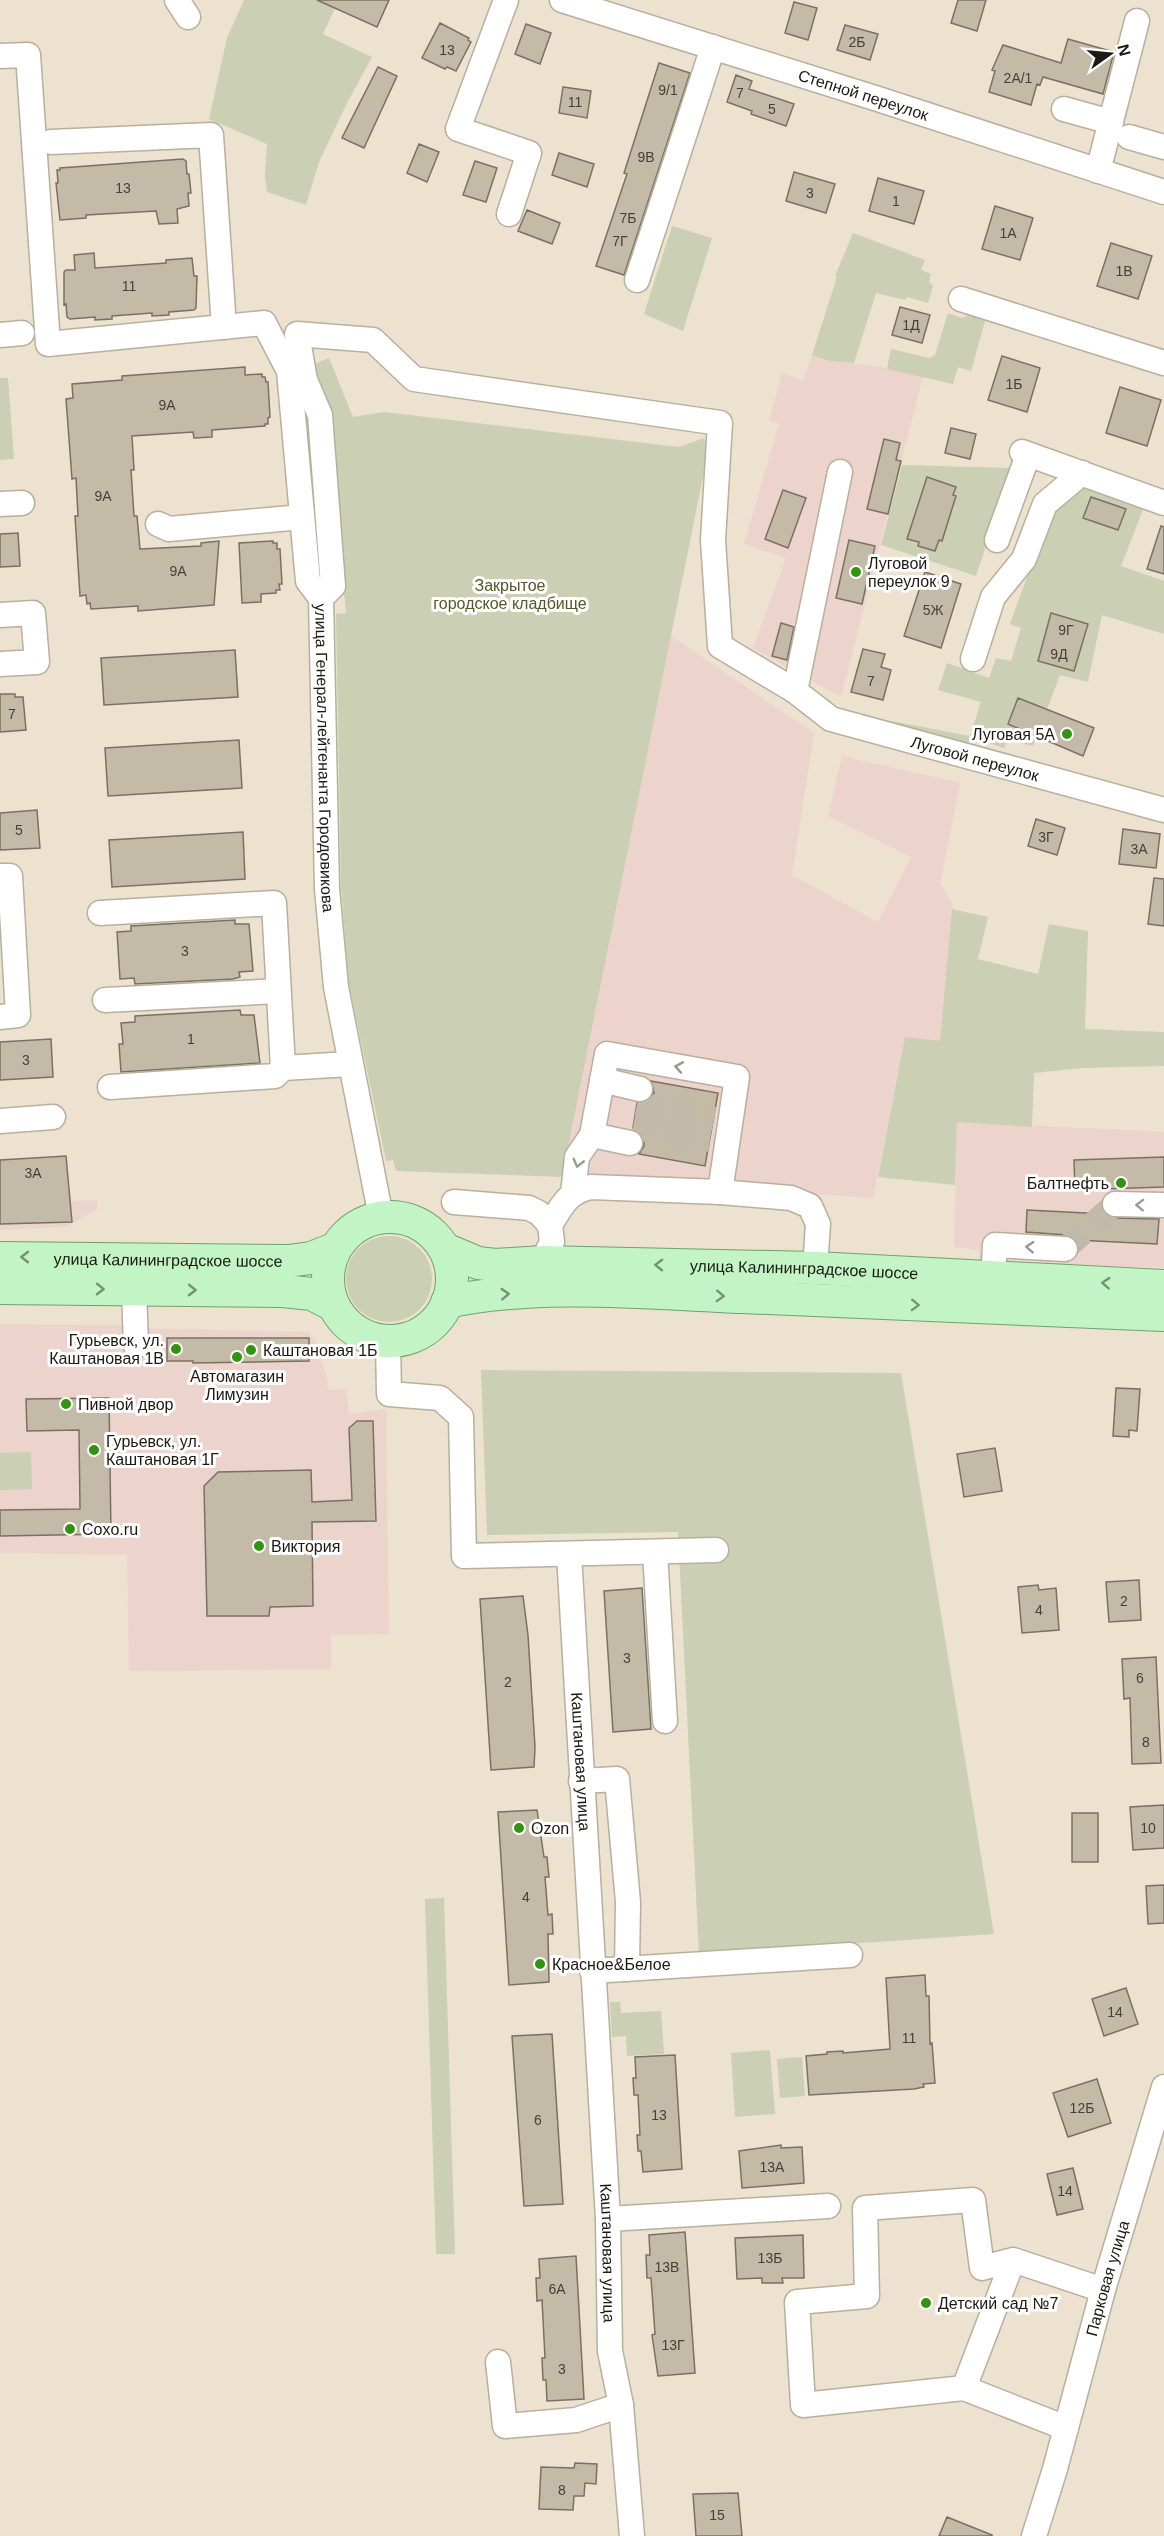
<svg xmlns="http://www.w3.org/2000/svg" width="1164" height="2536" viewBox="0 0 1164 2536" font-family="Helvetica,sans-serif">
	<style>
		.commercial { fill: #ecd3cc }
		.green { fill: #cbcfb3 }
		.building { fill: #c4baa8; stroke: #7a7161; stroke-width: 1.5 }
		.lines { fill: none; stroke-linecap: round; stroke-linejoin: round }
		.minor-tunnel { stroke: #c2baa9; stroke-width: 24; stroke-dasharray: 24 12; stroke-linecap: butt }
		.minor-casing { stroke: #b9af9d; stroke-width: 27 }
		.major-casing { stroke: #6ea36e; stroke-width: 34 }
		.minor { stroke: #fff; stroke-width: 24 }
		.major { stroke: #c2f4c6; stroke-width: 32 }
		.oneway { stroke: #999894 }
		.oneway2 { stroke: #779175 }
		.poi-dot { fill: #329311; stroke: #fff; stroke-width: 2 }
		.labels { text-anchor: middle; stroke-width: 6; stroke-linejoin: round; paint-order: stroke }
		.number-label { font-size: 14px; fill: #464138 }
		.street-label { font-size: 16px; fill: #1c1912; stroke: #fff }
		.poi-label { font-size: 16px; fill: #1c1912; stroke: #fff; text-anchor: start }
		.park-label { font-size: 16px; fill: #545824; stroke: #fff }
	</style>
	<rect width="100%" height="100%" fill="#ece2cf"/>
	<!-- commercial -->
	<path class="commercial" d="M812 355 831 361 881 367 923 376 841 697 753 648 786 558 744 544 779 424 769 421 782 373 803 381Z
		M671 636 814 733 792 875 878 922 911 857 828 816 842 756 960 783 940 884 953 904 940 1042 905 1037 873 1198 562 1177Z
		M957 1122 1164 1132V1268L1036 1263 1035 1255 1016 1254 1015 1262 979 1260V1250L954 1247Z
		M97 1200V1209L66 1227 0 1230V1205Z
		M0 1324 123 1325 124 1328 308 1332 315 1339 327 1379 328 1390 346 1389 349 1414 386 1409 389 1634 331 1635V1669L129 1671 127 1555 0 1553Z"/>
	<!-- green -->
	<path class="green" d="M244 0H339L323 34 372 57 346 105 319 162 306 205 267 192 265 175 267 144 209 119 227 38Z
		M672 226 712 238 683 331 644 314Z
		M853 233 925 260 921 270 931 274 929 282 933 286 928 303 907 297 905 300 876 293 854 363 830 361 812 355 837 277 835 276Z
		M977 312 987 314 971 371 958 367 953 384 887 369 891 349 930 358 935 355 948 313 962 318Z
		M329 358 353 417 384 412 679 447 704 438 708 452 562 1177 396 1171 393 1160 386 1161 349 984 341 886 336 614 346 613 331 439 308 367Z
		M0 378H8L14 459 0 460Z
		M902 465 1012 468 976 576 881 545Z
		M1081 478 1146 502 1121 566 1164 581V634L1102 615 1088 682 1060 675 1033 746 1007 739 1004 748 971 737 968 745 838 711 970 736 981 702 938 690 947 663 989 678 996 658 1011 661 1021 628 1010 624 1053 505Z
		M952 909 988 917 978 959 1038 974 1049 924 1088 931 1085 1029 1164 1032V1066L1083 1068 1034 1073 1032 1127 957 1122 955 1185 878 1177 905 1037 940 1041Z
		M346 1279a43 43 0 1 1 86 0a43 43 0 1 1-86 0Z
		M481 1370 901 1373 994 1934 699 1954 678 1532 487 1535Z
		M31 1452 32 1489 0 1490V1453Z
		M444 1898 455 2254H436L425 1899Z
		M610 2002H620L621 2013 661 2011 664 2054 627 2056 626 2036 612 2037Z
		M770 2050 775 2114 735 2117 731 2053Z
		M802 2057 805 2096 780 2098 777 2059Z"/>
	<!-- building -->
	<path class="building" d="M317 0H389L377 27Z
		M958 0H986L977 31 951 23Z
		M794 2 817 8 808 40 785 33Z
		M440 23 469 38 468 40 471 42 456 71 447 67 445 69 422 58Z
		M526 24 551 33 540 64 515 54Z
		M845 25 878 34 870 60 837 50Z
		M1068 39 1114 52 1103 94 1043 77 1040 85 1037 84 1031 105 989 92 995 71 992 70 1003 45 1061 63Z
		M659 63 690 73 624 275 596 266 627 174 624 173Z
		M378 67 397 76 364 148 342 138Z
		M736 75 752 81 749 89 794 104 786 126 751 114 752 111 727 102Z
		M563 87 591 91 587 118 559 113Z
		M419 144 439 152 427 182 407 173Z
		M559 153 594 164 587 187 552 175Z
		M183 159 186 161 187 174H189L191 193H188L189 206 177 209 178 223 159 224 156 211 86 215V218L60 220 56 183H58L57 170H60V168Z
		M475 161 497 168 486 202 463 195Z
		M794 172 835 184 826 213 786 201Z
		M878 178 924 191 914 224 869 211Z
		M995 206 1033 218 1020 260 982 249Z
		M527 210 560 223 552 244 518 231Z
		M1111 243 1152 256 1138 299 1097 286Z
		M94 253 95 268 166 263V260L192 258 194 276H197L196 308 194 310 169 312V315L152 316V313L112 316V319L95 320V317L70 319 67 317 66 304 64 305V272L66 270H75L74 255Z
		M900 307 930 315 922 343 892 335Z
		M1002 356 1040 368 1027 412 988 400Z
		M245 367V375L262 374V377H265L266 382H268L270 417 268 418V424H265V426L212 430V437L194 438 193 432 132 436 134 470H131L134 516H137L140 549 201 546V543L219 541 214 605 138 611V606L91 609 90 603 87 604 86 595 80 596 75 516H78L76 478 72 479 66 399 73 398 72 384 122 380V376Z
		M1120 387 1161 400 1147 446 1106 433Z
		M951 428 976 434 970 459 945 453Z
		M884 439 900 443 896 460 901 461 888 514 867 509Z
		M927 477 956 487 953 495 956 496 942 541 939 540 935 551 918 546 919 542 907 539Z
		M783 490 806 498 788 548 765 539Z
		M1091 497 1126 509 1118 530 1083 518Z
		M1161 526 1164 527V574L1147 569Z
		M18 533 20 566 0 567V534Z
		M849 540 875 546 862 604 836 598Z
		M273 541V543H277V549H280L282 584H279L280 590H276V593L261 594V602L242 603 239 543Z
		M925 572 961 584 941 648 904 636Z
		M1051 613 1088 624 1074 671 1038 661Z
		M781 623 794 627 787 660 772 656Z
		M863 649 885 654 881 667 891 670 883 700 851 692Z
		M235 650 238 697 104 705 101 658Z
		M0 694H15V697H23L26 730 0 732Z
		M1018 698 1094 728 1083 756 1008 724Z
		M239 740 242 788 108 796 105 748Z
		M37 810 40 848 0 850V813Z
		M1036 819 1065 828 1057 855 1028 846Z
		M1123 829 1160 834 1156 868 1119 864Z
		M243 832 245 879 112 887 109 840Z
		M1154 878 1164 879V926L1148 924Z
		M235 920V924H249L253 971 239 972 240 977 233 979 135 984 134 978 120 979 117 932 131 931V926Z
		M240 1010 241 1015H254L260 1063 121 1072 119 1044H123L121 1023 135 1022V1016Z
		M51 1039 53 1077 0 1080V1042Z
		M651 1081 718 1093 705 1166 639 1154 644 1146V1139L633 1128 637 1103 645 1102 654 1093Z
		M66 1156 72 1222 0 1224V1160Z
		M1164 1157V1187L1075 1190 1074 1160Z
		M1027 1210 1105 1214 1115 1218 1159 1219 1157 1244 1075 1240 1066 1235 1026 1232Z
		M167 1338H309V1361L193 1363V1361H167Z
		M1116 1388 1140 1389 1137 1431 1129 1430V1437L1113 1436Z
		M109 1398 111 1534 0 1536V1510L80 1509 79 1430 27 1431 26 1399Z
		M357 1421H373L376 1521 312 1522 313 1606 270 1607 269 1616H207L204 1486 218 1472 311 1470 312 1502 352 1500 349 1428Z
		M995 1448 1002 1491 964 1497 957 1454Z
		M1139 1580 1141 1620 1109 1622 1106 1582Z
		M1038 1585 1039 1590 1056 1588 1059 1630 1022 1633 1018 1587Z
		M642 1588 651 1729 613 1732 604 1591Z
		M523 1596 528 1635 535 1747 534 1767 491 1770 480 1599Z
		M1156 1657 1161 1763 1132 1764 1130 1698 1124 1699 1122 1659Z
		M1164 1805V1848L1133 1850 1130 1807Z
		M537 1810 544 1857H547L549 1877H545L548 1915 552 1914 553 1934H548L549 1982 509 1985 498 1812Z
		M1072 1813H1098V1862H1072Z
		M1164 1885V1923L1148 1924 1146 1886Z
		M925 1975 926 1996H929L930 2044 932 2043 935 2083 923 2084 924 2087 914 2089 809 2095 806 2056 827 2054V2052L843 2051V2053L890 2049 886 1978Z
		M1126 1988 1138 2024 1104 2036 1092 1999Z
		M552 2034 563 2204 524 2206 512 2036Z
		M675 2055 682 2169 643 2172 641 2151H638L637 2135H640L638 2095H634L633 2078H636L635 2057Z
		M1097 2079 1111 2123 1068 2137 1053 2093Z
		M781 2145V2148L802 2147 804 2183 742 2188 739 2151Z
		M1073 2168 1083 2209 1057 2215 1047 2174Z
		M685 2232 695 2373 658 2376 652 2335 655 2334 651 2278H647L646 2255H650L649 2235Z
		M803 2235 804 2278H782L783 2283H762V2278L737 2279 735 2238Z
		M576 2256 584 2399 547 2401 546 2380H543L542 2358H545L542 2300 537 2301 536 2278H540L539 2259Z
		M575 2463 597 2464 596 2484 585 2483 584 2496H574L573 2510 539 2509 541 2467 574 2468Z
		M738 2493 742 2536H696L693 2494Z
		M947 2517 992 2535V2536H939Z"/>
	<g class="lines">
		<!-- minor-tunnel -->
		<path class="minor-tunnel" d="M637 1104 714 1119
			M633 1128 710 1140
			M1065 1249 1115 1204"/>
		<!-- minor casing -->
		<g class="minor-casing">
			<g id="minor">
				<path d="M177 0 188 17"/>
				<path d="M506 0 458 129 529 153 509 214"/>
				<path id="s1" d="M562 0 878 99 1164 192"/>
				<path id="s2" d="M0 56 28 55 48 344 264 323 289 371 308 581 321 598 327 889 336 987 381 1217"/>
				<path d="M1064 109 1111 122"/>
				<path d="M1129 137 1164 147"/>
				<path d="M51 142 211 135 224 327"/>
				<path d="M1098 171 1137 21"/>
				<path d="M637 280 713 47"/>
				<path d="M961 299 1164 363"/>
				<path d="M0 335 22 333"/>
				<path d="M1022 452 1164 503"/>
				<path d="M0 504 22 503"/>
				<path d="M158 524 169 529 302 517"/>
				<path d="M997 540 1028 455"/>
				<path id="s3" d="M321 598 333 586 320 415 305 380 297 334 373 340 414 379 720 423 713 540 720 646 795 691 831 719 1164 810"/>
				<path d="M0 615 33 613 37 662 0 664"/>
				<path d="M973 659 993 597 1024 559 1045 504 1082 473"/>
				<path d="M795 691 840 472"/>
				<path d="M0 876H10L18 1015 0 1017"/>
				<path d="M100 913 274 903 283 1068 350 1064"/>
				<path d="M105 1000 278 991"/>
				<path d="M602 1080 640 1089"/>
				<path d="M110 1087 275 1076 283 1068"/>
				<path d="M0 1121 53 1117"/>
				<path d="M592 1135 630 1143"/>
				<path d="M573 1194 577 1157 592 1135 607 1054 737 1077 720 1192"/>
				<path d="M454 1202 529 1208 539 1213 550 1225"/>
				<path d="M1115 1204 1164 1205"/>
				<path d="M542 1262 552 1242 550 1225C562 1206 567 1192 591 1187L720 1192 791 1198 810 1206 818 1224 815 1268"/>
				<path d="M993 1278 995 1245 1065 1249"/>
				<path d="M134 1290 136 1346"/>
				<path d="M388 1342 389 1394 440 1398 461 1417 464 1556 716 1550"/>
				<path d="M655 1552 665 1721"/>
				<path id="s4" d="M569 1554 608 2219 610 2351 621 2405 632 2536"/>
				<path d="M581 1781 617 1779 628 1902 627 1969"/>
				<path d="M592 1971 850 1955"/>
				<path d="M608 2219 828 2206"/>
				<path d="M1013 2260 964 2388 803 2405 797 2302 867 2296 865 2208 973 2200 982 2268 1013 2260 1103 2290"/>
				<path d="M498 2362 505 2426 576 2420 621 2405"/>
				<path d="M964 2388 1066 2428"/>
				<path id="s5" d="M1034 2536 1055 2469 1103 2290 1164 2087"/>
			</g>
		</g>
		<!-- major casing -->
		<g class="major-casing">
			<g id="major">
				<circle cx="390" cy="1279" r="62"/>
				<path id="s6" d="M447 1250 478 1263 495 1265 542 1262 815 1268 1164 1286"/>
				<path id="s7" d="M0 1258 288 1261 311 1258 334 1249"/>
				<path d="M0 1288 283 1291 312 1294 331 1304"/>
				<path d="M447 1302C541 1282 646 1293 742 1297 883 1303 1023 1309 1164 1315"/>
			</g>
		</g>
		<!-- minor -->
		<use href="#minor" class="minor"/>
		<!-- major -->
		<use href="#major" class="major"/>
	</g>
	<!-- one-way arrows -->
	<defs><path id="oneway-chevron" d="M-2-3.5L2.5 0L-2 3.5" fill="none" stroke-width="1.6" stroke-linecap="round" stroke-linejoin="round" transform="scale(1.5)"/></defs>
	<g class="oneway">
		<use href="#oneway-chevron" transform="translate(679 1067) rotate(-170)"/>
		<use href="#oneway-chevron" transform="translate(578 1163) rotate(104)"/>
		<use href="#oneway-chevron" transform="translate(1140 1205) rotate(-178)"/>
		<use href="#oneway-chevron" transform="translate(1030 1247) rotate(-177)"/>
	</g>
	<g class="oneway2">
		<use href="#oneway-chevron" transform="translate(25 1257) rotate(180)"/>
		<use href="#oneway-chevron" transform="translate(659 1265) rotate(-179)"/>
		<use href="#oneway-chevron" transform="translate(1106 1283) rotate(-177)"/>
		<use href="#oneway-chevron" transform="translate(100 1289) rotate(1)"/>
		<use href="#oneway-chevron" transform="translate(192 1290) rotate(1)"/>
		<use href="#oneway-chevron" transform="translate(505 1294) rotate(-3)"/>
		<use href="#oneway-chevron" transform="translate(720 1296) rotate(2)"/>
		<use href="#oneway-chevron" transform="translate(915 1305) rotate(2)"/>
	</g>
	<!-- markers -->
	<g class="poi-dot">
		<circle cx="856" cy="572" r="6"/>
		<circle cx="1067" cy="734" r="6"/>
		<circle cx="1121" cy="1183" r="6"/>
		<circle cx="176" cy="1349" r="6"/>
		<circle cx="251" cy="1350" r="6"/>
		<circle cx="237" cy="1357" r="6"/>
		<circle cx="66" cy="1404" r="6"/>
		<circle cx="94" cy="1450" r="6"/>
		<circle cx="70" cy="1529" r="6"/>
		<circle cx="259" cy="1546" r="6"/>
		<circle cx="519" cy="1828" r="6"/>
		<circle cx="540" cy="1964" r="6"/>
		<circle cx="926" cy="2303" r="6"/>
	</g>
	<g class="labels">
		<!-- number labels -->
		<g class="number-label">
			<text x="857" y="47">2Б</text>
			<text x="447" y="55">13</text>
			<text x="1018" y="83">2А/1</text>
			<text x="668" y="95">9/1</text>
			<text x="740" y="98">7</text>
			<text x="575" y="107">11</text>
			<text x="772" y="114">5</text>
			<text x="646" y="162">9В</text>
			<text x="123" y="193">13</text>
			<text x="810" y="198">3</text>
			<text x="896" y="206">1</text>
			<text x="628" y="223">7Б</text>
			<text x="1008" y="238">1А</text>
			<text x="620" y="246">7Г</text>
			<text x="1124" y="276">1В</text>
			<text x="129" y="291">11</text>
			<text x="911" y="330">1Д</text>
			<text x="1014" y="389">1Б</text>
			<text x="167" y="410">9А</text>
			<text x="103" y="501">9А</text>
			<text x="178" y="576">9А</text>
			<text x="933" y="615">5Ж</text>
			<text x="1066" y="635">9Г</text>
			<text x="1059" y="659">9Д</text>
			<text x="871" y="686">7</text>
			<text x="12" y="719">7</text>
			<text x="19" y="835">5</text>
			<text x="1046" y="842">3Г</text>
			<text x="1139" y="854">3А</text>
			<text x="185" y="956">3</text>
			<text x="191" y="1044">1</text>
			<text x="26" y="1065">3</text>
			<text x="33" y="1178">3А</text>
			<text x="1124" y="1606">2</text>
			<text x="1039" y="1615">4</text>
			<text x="627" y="1663">3</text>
			<text x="1140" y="1683">6</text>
			<text x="508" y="1687">2</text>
			<text x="1146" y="1747">8</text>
			<text x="1148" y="1833">10</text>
			<text x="526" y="1902">4</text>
			<text x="1115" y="2017">14</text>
			<text x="909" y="2043">11</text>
			<text x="1082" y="2113">12Б</text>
			<text x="659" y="2120">13</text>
			<text x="538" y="2125">6</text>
			<text x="772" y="2172">13А</text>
			<text x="1065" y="2196">14</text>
			<text x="770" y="2263">13Б</text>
			<text x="667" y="2272">13В</text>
			<text x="557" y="2294">6А</text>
			<text x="673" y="2350">13Г</text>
			<text x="562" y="2374">3</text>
			<text x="562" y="2495">8</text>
			<text x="717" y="2520">15</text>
		</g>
		<!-- street labels -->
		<g class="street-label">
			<text dy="6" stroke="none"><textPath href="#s1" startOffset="316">Степной переулок</textPath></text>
			<text dy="6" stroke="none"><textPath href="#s2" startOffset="981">улица Генерал-лейтенанта Городовикова</textPath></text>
			<text dy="6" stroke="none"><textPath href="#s3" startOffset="1221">Луговой переулок</textPath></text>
			<text dy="6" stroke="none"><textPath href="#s7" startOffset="168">улица Калининградское шоссе</textPath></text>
			<text dy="6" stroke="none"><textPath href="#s6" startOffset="360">улица Калининградское шоссе</textPath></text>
			<text dy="6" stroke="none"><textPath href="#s4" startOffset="208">Каштановая улица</textPath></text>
			<text dy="6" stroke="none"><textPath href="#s4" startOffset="700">Каштановая улица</textPath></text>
			<text dy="6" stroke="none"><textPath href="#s5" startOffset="268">Парковая улица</textPath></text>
		</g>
		<!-- poi labels -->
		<g class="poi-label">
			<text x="868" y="569">Луговой<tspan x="868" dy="18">переулок 9</tspan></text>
			<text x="1055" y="740" text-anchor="end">Луговая 5А</text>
			<text x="1109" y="1189" text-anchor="end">Балтнефть</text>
			<text x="164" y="1346" text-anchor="end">Гурьевск, ул.<tspan x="164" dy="18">Каштановая 1В</tspan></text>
			<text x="263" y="1356">Каштановая 1Б</text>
			<text x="237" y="1382" text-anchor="middle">Автомагазин<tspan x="237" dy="18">Лимузин</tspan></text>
			<text x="78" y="1410">Пивной двор</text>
			<text x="106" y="1447">Гурьевск, ул.<tspan x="106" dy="18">Каштановая 1Г</tspan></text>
			<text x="82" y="1535">Coxo.ru</text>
			<text x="271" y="1552">Виктория</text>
			<text x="531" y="1834">Ozon</text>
			<text x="552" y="1970">Красное&amp;Белое</text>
			<text x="938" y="2309">Детский сад №7</text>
		</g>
		<!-- park labels -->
		<g class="park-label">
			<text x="510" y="591">Закрытое<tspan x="510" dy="18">городское кладбище</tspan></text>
		</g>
	</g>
	<!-- north arrow -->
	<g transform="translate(1110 54) rotate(75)" stroke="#ffffff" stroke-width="4.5" paint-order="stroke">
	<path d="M0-4.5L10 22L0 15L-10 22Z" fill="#1c1912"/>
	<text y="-9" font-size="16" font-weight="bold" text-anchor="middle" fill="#1c1912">N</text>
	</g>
</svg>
